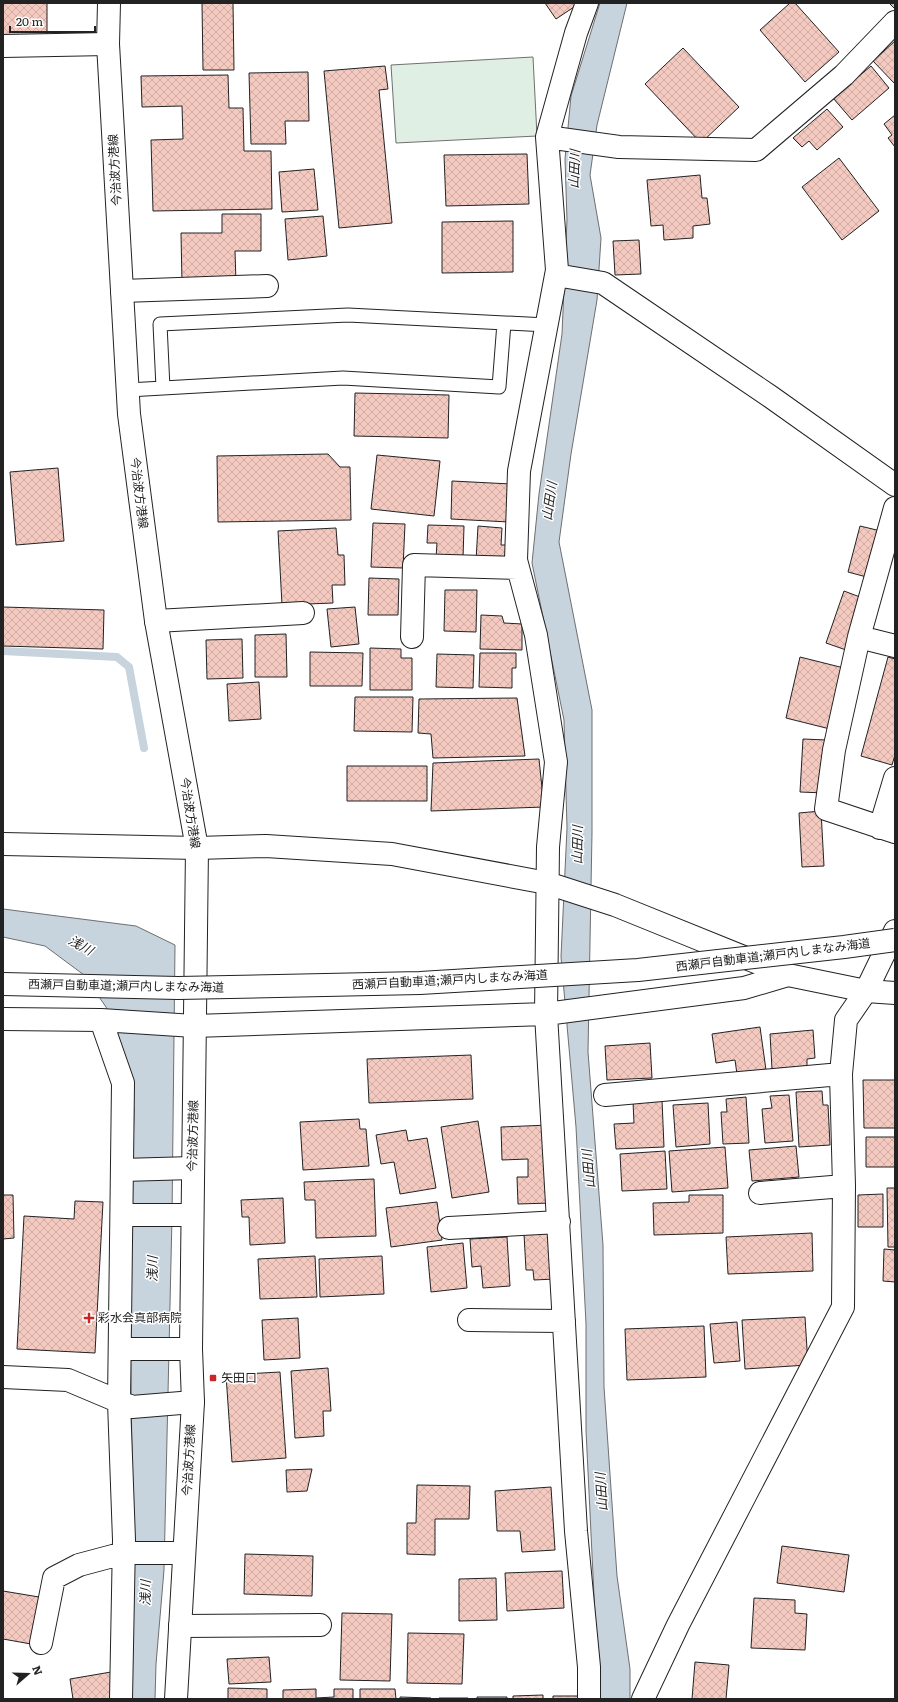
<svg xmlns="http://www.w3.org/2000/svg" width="898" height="1702" viewBox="0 0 898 1702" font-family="Literata,'Noto Sans JP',serif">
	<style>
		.garden { fill: #e0efe3; stroke: #6f6f6f }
		.water { fill: #c7d3dd; stroke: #6f6f6f }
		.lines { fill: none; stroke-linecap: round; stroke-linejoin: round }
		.stream { stroke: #c7d3dd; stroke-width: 8 }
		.building { fill: url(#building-cross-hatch); stroke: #222 }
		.lane-casing { stroke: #222; stroke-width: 15 }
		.street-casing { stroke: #222; stroke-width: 24 }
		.secondary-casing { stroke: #222; stroke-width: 24 }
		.primary-casing { stroke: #222; stroke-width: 24 }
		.lane { stroke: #fff; stroke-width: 13 }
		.street { stroke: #fff; stroke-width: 22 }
		.secondary { stroke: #fff; stroke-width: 22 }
		.primary { stroke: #fff; stroke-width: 22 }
		.highway-bridge-casing { stroke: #222; stroke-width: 24; stroke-linecap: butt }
		.highway-bridge { stroke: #fff; stroke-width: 22 }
		.poi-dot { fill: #c62828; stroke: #fff; stroke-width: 1.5 }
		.labels { text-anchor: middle; stroke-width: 3; stroke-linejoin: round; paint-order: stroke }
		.street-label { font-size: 12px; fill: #222; stroke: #fff }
		.poi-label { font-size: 12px; fill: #222; stroke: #fff; text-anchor: start }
		.water-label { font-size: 13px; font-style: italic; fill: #222; stroke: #fff }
	</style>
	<defs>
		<pattern id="building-cross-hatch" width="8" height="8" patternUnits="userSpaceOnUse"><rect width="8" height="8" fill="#f3c9c0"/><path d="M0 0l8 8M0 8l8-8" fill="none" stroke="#d0aca5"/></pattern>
	</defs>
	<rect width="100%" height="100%" fill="#fff"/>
	<!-- garden -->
	<path class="garden" d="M533 57 537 136 396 143 391 65Z"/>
	<!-- water -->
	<path class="water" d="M600 3H627L597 125 590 175 601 238 597 300 571 454 559 542 592 710V833L588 1052 603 1245 604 1387 617 1576 630 1669V1699H599L586 1430V1324L576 1127 561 957 567 828 564 720 532 563 539 494 562 334 567 220 565 159 571 96Z
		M3 909 136 926 175 945 172 1217 164 1570 156 1664 155 1699H127L133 1537 130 1304 134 1108 119 1044 106 1007 84 975 45 946 3 937Z"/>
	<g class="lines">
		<!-- stream -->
		<path class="stream" d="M3 651 117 657 129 667 144 748"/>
	</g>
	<!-- building -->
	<path class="building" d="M3 3H47V37H3Z
		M202 3H233L234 70H203Z
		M545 3H580L556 19Z
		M790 3H795L839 52 805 82 760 30Z
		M889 3H895V9Z
		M895 41V84L873 61Z
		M683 48 739 107 701 143 645 84Z
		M385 66 388 89 379 90 392 223 339 228 324 71Z
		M871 66 889 88 852 120 833 98Z
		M308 72 309 121H285L286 144H251L249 73Z
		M228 75 229 108H243L244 151H271L272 209 153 211 151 140 183 139 182 106 142 107 141 76Z
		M827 109 843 127 817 150 809 141 802 147 793 138Z
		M895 115V147L888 138 892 135 884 124Z
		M527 154 529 204 446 206 444 155Z
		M839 158 879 211 842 240 802 187Z
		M314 169 318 210 282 212 279 172Z
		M700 175 702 198H707L710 224 693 226V238L664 240 663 225 651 226 647 180Z
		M222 214H261V251H235L236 283H182L181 233H222Z
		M323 216 327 256 288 260 285 219Z
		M513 221V272L442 273V222Z
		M639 240 641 274 615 275 613 241Z
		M355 393 449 395 448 438 354 436Z
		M328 454 340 467H350L351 520 218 522 217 456Z
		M377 455 440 461 434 516 371 509Z
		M58 468 64 541 16 545 10 472Z
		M452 481 511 484 509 522 451 519Z
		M373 523 405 524 403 568 371 567Z
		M428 525 464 526 463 558H436L437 543H427Z
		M478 526 502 528 501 545H508L507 563 476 561Z
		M860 526 885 532 874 579 848 572Z
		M336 528 338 555H344L345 585H332L333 603 282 605 278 531Z
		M369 578 399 579 398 615H368Z
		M445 590H477L476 632 444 631Z
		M844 591 868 600 849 651 826 643Z
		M3 607 104 610 103 649 3 646Z
		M355 607 359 644 331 647 327 609Z
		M481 615 502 616 504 623 522 624V650L480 649Z
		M286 634 287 677H255V635Z
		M242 639 243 678 207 679 206 640Z
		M370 648 401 649V658H412V690H370Z
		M310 652 363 653 362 686H310Z
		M480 653H516V668H512V688L479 687Z
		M437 654 474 655 473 688 436 687Z
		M800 657 844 668 830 729 786 718Z
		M888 657 895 659V755L892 765 861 756Z
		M259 682 261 719 229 721 227 684Z
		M355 697H413L412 732 354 731Z
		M517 698 525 756 433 758 431 734 418 733 419 699Z
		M803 739 827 740 825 793 800 792Z
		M539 759 544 807 431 811 433 763Z
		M347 766H427V801H347Z
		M821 811 824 866 802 867 799 813Z
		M760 1027 766 1070 737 1074 735 1060 716 1063 712 1034Z
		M813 1030 815 1058 807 1059V1066L772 1069 770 1034Z
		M650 1043 652 1078 607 1080 605 1046Z
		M471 1055 473 1099 369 1103 367 1059Z
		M863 1080H895V1128H864Z
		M822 1091 823 1105H828L830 1145 799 1147 796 1092Z
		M789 1095 793 1141 765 1143 762 1109 772 1108 770 1096Z
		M746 1097 749 1143 723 1144 721 1112H727L726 1099Z
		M662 1100 664 1147 616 1149 614 1124 634 1123 633 1102Z
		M708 1103 710 1144 676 1147 673 1105Z
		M359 1119 360 1129H366L369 1166 303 1170 300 1122Z
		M478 1121 489 1192 452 1198 441 1127Z
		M549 1125 551 1203 518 1204 517 1177H528V1159L502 1160 501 1127Z
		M406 1130 408 1141 427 1138 436 1188 400 1194 394 1162 381 1164 376 1135Z
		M866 1137H895V1167H866Z
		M796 1146 799 1177 752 1181 749 1150Z
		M725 1147 728 1188 672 1192 669 1151Z
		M665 1151 667 1189 622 1191 620 1154Z
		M374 1179 376 1236 316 1238 315 1200H305L304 1182Z
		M887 1188H895V1247H888Z
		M883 1194V1227H858V1195Z
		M3 1195H13L14 1238 3 1239Z
		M689 1195H723V1233L654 1235 653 1203 689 1202Z
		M283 1198 285 1243 250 1245 249 1217H242L241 1200Z
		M75 1201 103 1202 95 1353 17 1349 24 1216 74 1219Z
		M437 1202 442 1240 391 1247 386 1208Z
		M552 1233 555 1279 534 1280 533 1270H526L524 1234Z
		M812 1233 813 1271 728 1274 726 1237Z
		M507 1237 510 1286 483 1288 481 1266 472 1267 470 1239Z
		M463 1243 467 1288 431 1292 427 1247Z
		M884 1249 895 1250V1282L883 1281Z
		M315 1256 317 1297 260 1299 258 1259Z
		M382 1256 384 1294 320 1297 319 1259Z
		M805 1317 808 1365 745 1369 742 1320Z
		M298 1318 300 1358 264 1360 262 1320Z
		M737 1322 740 1361 714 1363 710 1324Z
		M704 1326 706 1377 627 1380 625 1329Z
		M328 1368 331 1411H323L324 1436 295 1438 291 1371Z
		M280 1372 286 1458 232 1462 226 1375Z
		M312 1469 307 1491 287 1492 286 1470Z
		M417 1485 470 1486 469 1519H435V1555L407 1554V1523H416Z
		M551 1487 555 1550 522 1552 520 1531H497L495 1491Z
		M782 1546 849 1555 844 1592 777 1583Z
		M245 1554 313 1556 312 1596 244 1594Z
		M562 1571 564 1608 507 1611 505 1573Z
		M496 1578 497 1620 459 1621V1579Z
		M3 1591 39 1597 31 1644 3 1639Z
		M754 1598 795 1600V1613L807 1614 805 1650 751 1648Z
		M342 1613 392 1614 390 1681 340 1680Z
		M408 1633 464 1634 462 1684 407 1683Z
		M269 1657 271 1682 229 1684 227 1659Z
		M695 1662 729 1665 726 1699H692Z
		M111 1672 116 1699H73L70 1679Z
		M228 1688 267 1689V1699H228Z
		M316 1689V1698L334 1697V1689H353V1699H283V1690Z
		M360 1689H395L396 1699H360Z
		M543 1695V1699H513V1696Z
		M553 1696H582V1699H553Z
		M400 1697 431 1698V1699H400Z
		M477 1697H507V1699H477Z
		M439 1698H468V1699H439Z"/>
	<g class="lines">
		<!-- lane casing -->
		<g class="lane-casing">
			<path id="lane" d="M504 323 499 387 343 378 163 388 160 324 348 315 547 325
				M128 390 163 388"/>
		</g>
		<!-- street casing -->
		<g class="street-casing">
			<path id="street" d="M587 3 576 33 547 137 557 270 519 471 516 560 536 635 556 762 548 847 546 1014 576 1531 589 1667V1699
				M3 46 108 44
				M547 137 619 147 756 150 844 75 895 22
				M556 275 603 283 771 397 895 485
				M122 291 267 286
				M895 508 859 637 834 750 826 809 895 832
				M156 621 303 613
				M412 637 414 565 518 568
				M859 637 895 646
				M880 828 895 778
				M3 1019 101 1020 123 1083 119 1402 124 1540 121 1699
				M101 1020 194 1026 546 1014 744 988 788 975
				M605 1095 841 1074
				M122 1170 193 1168
				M760 1193 844 1186
				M122 1215H192
				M449 1228 559 1222
				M469 1320 564 1321
				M120 1349H191
				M3 1377 68 1380 132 1407 193 1402
				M180 1626 320 1625
				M41 1643 54 1578 79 1565 124 1553H184
				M643 1699 678 1625 843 1307 844 1186 841 1074 846 1020 866 991 895 931"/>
		</g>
		<!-- secondary casing -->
		<g class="secondary-casing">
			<path id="secondary" d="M3 844 197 848 266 846 392 854 547 883 615 905 788 975 866 991 895 993"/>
		</g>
		<!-- primary casing -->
		<g class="primary-casing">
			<path id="primary" d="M109 3 108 44 129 414 156 621 197 848 191 1349 193 1402 176 1699"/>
		</g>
		<!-- lane -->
		<use href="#lane" class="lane"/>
		<!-- street -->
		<use href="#street" class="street"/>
		<!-- secondary -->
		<use href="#secondary" class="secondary"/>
		<!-- primary -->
		<use href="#primary" class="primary"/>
		<!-- highway-bridge casing -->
		<g class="highway-bridge-casing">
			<path id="highway-bridge" d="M3 984 178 988 420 983 638 970 844 947 895 940"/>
		</g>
		<!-- highway-bridge -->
		<use href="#highway-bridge" class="highway-bridge"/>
	</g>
	<!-- markers -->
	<g class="poi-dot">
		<path d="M87 1312h4v4h4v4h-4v4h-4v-4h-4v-4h4z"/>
		<rect x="209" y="1374" width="8" height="8" rx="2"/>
	</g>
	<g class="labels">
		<!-- street labels -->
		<g class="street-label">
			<text transform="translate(115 170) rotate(-93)" y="4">今治波方港線</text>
			<text transform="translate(139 493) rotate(83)" y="4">今治波方港線</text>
			<text transform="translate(190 813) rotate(81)" y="4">今治波方港線</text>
			<text transform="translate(773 955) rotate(-7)" y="4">西瀬戸自動車道;瀬戸内しまなみ海道</text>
			<text transform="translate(450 980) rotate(-3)" y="4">西瀬戸自動車道;瀬戸内しまなみ海道</text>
			<text transform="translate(126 986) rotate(1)" y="4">西瀬戸自動車道;瀬戸内しまなみ海道</text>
			<text transform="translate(193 1136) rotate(-89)" y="4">今治波方港線</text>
			<text transform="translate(189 1460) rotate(-87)" y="4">今治波方港線</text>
		</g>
		<!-- poi labels -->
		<g class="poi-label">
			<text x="98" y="1322">彩水会真部病院</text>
			<text x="221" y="1382">矢田口</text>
		</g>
		<!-- water labels -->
		<g class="water-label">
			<text transform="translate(574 169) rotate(-88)" y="5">山田川</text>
			<text transform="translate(549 501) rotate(-82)" y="5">山田川</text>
			<text transform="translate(577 845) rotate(-89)" y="5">山田川</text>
			<text transform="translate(81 945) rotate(29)" y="5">浅川</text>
			<text transform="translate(588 1169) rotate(-95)" y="5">山田川</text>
			<text transform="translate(152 1269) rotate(-89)" y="5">浅川</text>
			<text transform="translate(601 1492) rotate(-94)" y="5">山田川</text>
			<text transform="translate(145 1593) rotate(-89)" y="5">浅川</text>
		</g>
	</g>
	<!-- border -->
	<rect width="898" height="1702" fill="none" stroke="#222222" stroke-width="8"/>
	<!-- north arrow -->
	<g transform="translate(28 1674) rotate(70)" stroke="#ffffff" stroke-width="3" paint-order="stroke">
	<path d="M0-3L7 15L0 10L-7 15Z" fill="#222222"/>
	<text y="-6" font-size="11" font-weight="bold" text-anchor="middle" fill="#222222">N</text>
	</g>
	<!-- scale -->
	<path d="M10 26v6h85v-6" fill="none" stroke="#222222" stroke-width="2"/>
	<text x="16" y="26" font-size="12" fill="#222222" stroke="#ffffff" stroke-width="3" paint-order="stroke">20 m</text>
</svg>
